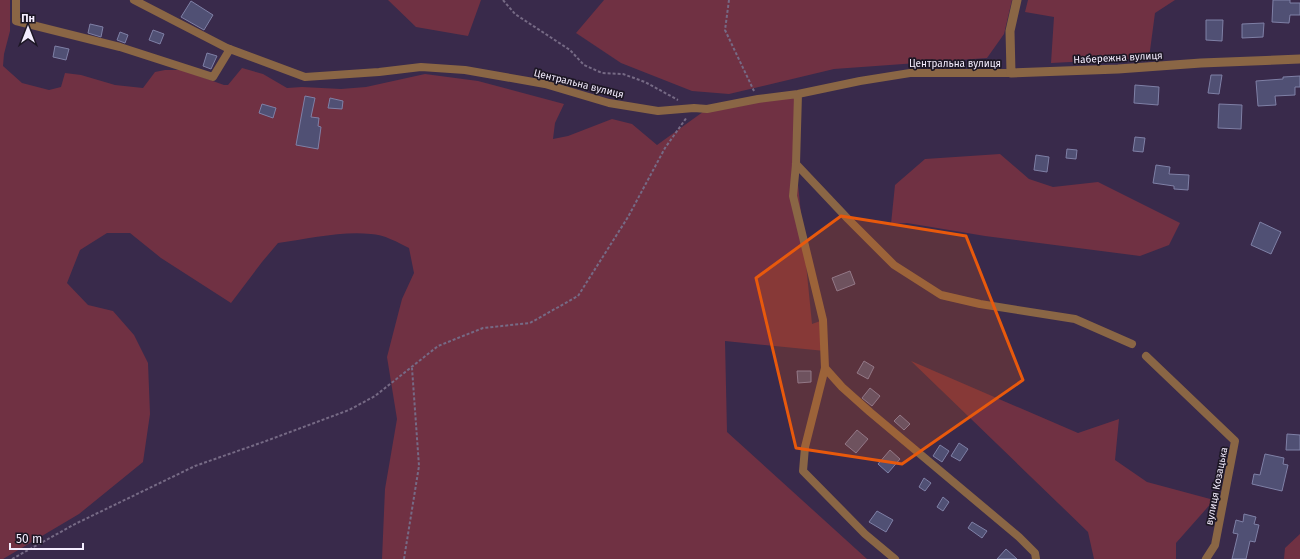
<svg xmlns="http://www.w3.org/2000/svg" width="1300" height="559" viewBox="0 0 1300 559" font-family="'Fira Sans',sans-serif">
	<style>
		.green { fill: #703143 }
		.building { fill: #505074; stroke: #7f80a6 }
		.lines { fill: none; stroke-linecap: round; stroke-linejoin: round }
		.path { stroke: #766a85; stroke-width: 2; stroke-dasharray: 3 2; stroke-linecap: butt }
		.minor { stroke: #8a6645; stroke-width: 8 }
		.tertiary { stroke: #8a6645; stroke-width: 9 }
		.marked { fill: #e8590c; fill-opacity: 0.2; stroke: #e8590c; stroke-width: 3; stroke-linejoin: round }
		.labels { text-anchor: middle; stroke-width: 3.5; stroke-linejoin: round; paint-order: stroke }
		.street-label { font-size: 10px; fill: #f4edfe; stroke: #1d1725 }
	</style>
	<rect width="100%" height="100%" fill="#392a4b"/>
	<!-- green -->
	<path class="green" d="M0 0H10V31L4 54 3 66 22 83 49 90 61 87 65 73 81 75 115 85 143 88 155 72 165 70H182L224 85H228L242 68 263 74 287 88 302 87 341 89 366 87 425 74 478 81 564 104 555 123 553 139 568 136 612 119 632 124 657 145 707 109 798 94 796 164 812 324 823 320 825 351 725 341 727 432 867 559H382L385 489 397 419 387 357 402 299 414 273 409 248C399 243 383 234 371 234 340 231 309 239 278 243L262 262 231 303 161 258 130 233H107L80 250 67 283 88 305 113 311 134 335 148 363 150 414 143 462 79 514 3 559H0Z
		M388 0H481L468 36 416 27Z
		M604 0H1012L1004 34 987 58 834 69 729 94 692 91 621 63 576 33Z
		M1028 0H1175L1155 13 1149 58 1051 63 1054 17 1025 12Z
		M1000 154 1029 179 1053 187 1098 182 1180 223 1169 245 1140 256 985 236 907 223 891 224 895 185 925 159Z
		M911 361 1078 433 1119 419 1115 460 1147 482 1214 500 1176 543V559H1094L1088 532Z
		M1300 534V559H1284L1285 548Z"/>
	<!-- building -->
	<path class="building" d="M1273 0H1290V3H1300V15H1290L1289 23 1272 22Z
		M191 1 213 15 204 30 181 17Z
		M1206 20H1223L1222 41 1206 40Z
		M1264 23 1263 37 1242 38V24Z
		M90 24 103 27 101 37 88 33Z
		M153 30 164 34 160 44 149 40Z
		M120 32 128 35 125 43 117 40Z
		M55 46 69 49 66 60 53 57Z
		M207 53 217 56 211 69 203 66Z
		M1211 75H1222L1219 94 1208 93Z
		M1300 76V87H1295V95L1275 96 1276 105 1258 106 1256 81 1283 79V77Z
		M1135 85 1159 87 1158 105 1134 103Z
		M305 96 315 98 311 117 319 118 318 126 321 127 318 149 296 145Z
		M330 98 343 101 342 109 328 108Z
		M262 104 276 108 273 118 259 113Z
		M1219 104 1242 105 1241 129 1218 128Z
		M1135 137 1145 138 1143 152 1133 151Z
		M1067 149 1077 150 1076 159 1066 158Z
		M1036 155 1049 157 1047 172 1034 170Z
		M1156 165 1170 167 1169 174 1189 175 1188 190 1174 189V186L1153 183Z
		M1260 222 1281 232 1271 254 1251 245Z
		M850 271 855 284 837 291 832 278Z
		M864 361 874 367 868 379 857 373Z
		M797 371H811V382L798 383Z
		M870 388 880 396 872 406 862 398Z
		M900 415 910 424 904 430 894 421Z
		M857 430 868 439 856 453 845 444Z
		M1287 434 1300 435V450H1286Z
		M959 443 968 449 960 461 951 456Z
		M940 445 949 451 942 462 933 456Z
		M890 450 900 459 888 473 878 464Z
		M1265 454 1284 458 1283 464 1288 465 1282 491 1252 484 1254 474 1260 475Z
		M924 478 931 483 925 491 919 487Z
		M943 497 949 502 943 511 937 507Z
		M877 511 893 520 886 532 869 522Z
		M1244 514 1256 517 1254 524 1259 525 1255 542 1250 541 1246 559H1232L1238 534 1233 533 1236 520 1243 522Z
		M972 522 987 531 982 538 968 528Z
		M1006 549 1017 559H997Z"/>
	<g class="lines">
		<!-- path -->
		<path class="path" d="M503 0 515 14 570 50 584 65 602 73 623 74 645 82 678 100
			M729 0 725 30 754 91
			M12 559 75 524 195 466 266 441 349 410 375 396 438 346 483 328 530 323 578 296 628 217 665 148 687 117
			M404 559 419 466 412 368"/>
		<!-- minor -->
		<path class="minor" d="M16 0V21L120 47 213 77 230 49
			M134 0 227 48 305 77 379 72 421 67 465 70 545 84 609 103 658 111 694 108 707 109 758 99 798 94 860 81 910 73H1011
			M798 94 796 164 793 196 823 320 825 368 842 387 870 412 1019 537 1035 553 1036 559
			M796 164 848 219 894 265 941 295 980 304 1075 319 1132 344
			M1146 356 1235 441 1215 545 1206 559
			M825 368 805 447 803 471 865 534 895 559"/>
		<!-- tertiary -->
		<path class="tertiary" d="M1017 0 1010 31 1011 73 1118 69 1201 63 1300 59"/>
	</g>
	<!-- marked area -->
	<path class="marked" d="M841 216 966 236 1023 380 902 464 796 448 756 278Z"/>
	<g class="labels">
		<!-- street labels -->
		<g class="street-label">
			<text transform="translate(1118 57) rotate(-3)" y="4">Набережна вулиця</text>
			<text x="955" y="67">Центральна вулиця</text>
			<text transform="translate(579 83) rotate(14)" y="4">Центральна вулиця</text>
			<text transform="translate(1216 486) rotate(-79)" y="4">вулиця Козацька</text>
		</g>
	</g>
	<!-- north arrow -->
	<g transform="translate(28 28)" stroke="#1d1725" stroke-width="3" paint-order="stroke">
	<path d="M0-3L7 15L0 10L-7 15Z" fill="#f4edfe"/>
	<text y="-6" font-size="11" font-weight="bold" text-anchor="middle" fill="#f4edfe">Пн</text>
	</g>
	<!-- scale -->
	<path d="M10 543v6h73v-6" fill="none" stroke="#f4edfe" stroke-width="2"/>
	<text x="16" y="543" font-size="12" fill="#f4edfe" stroke="#1d1725" stroke-width="3" paint-order="stroke">50 m</text>
</svg>
